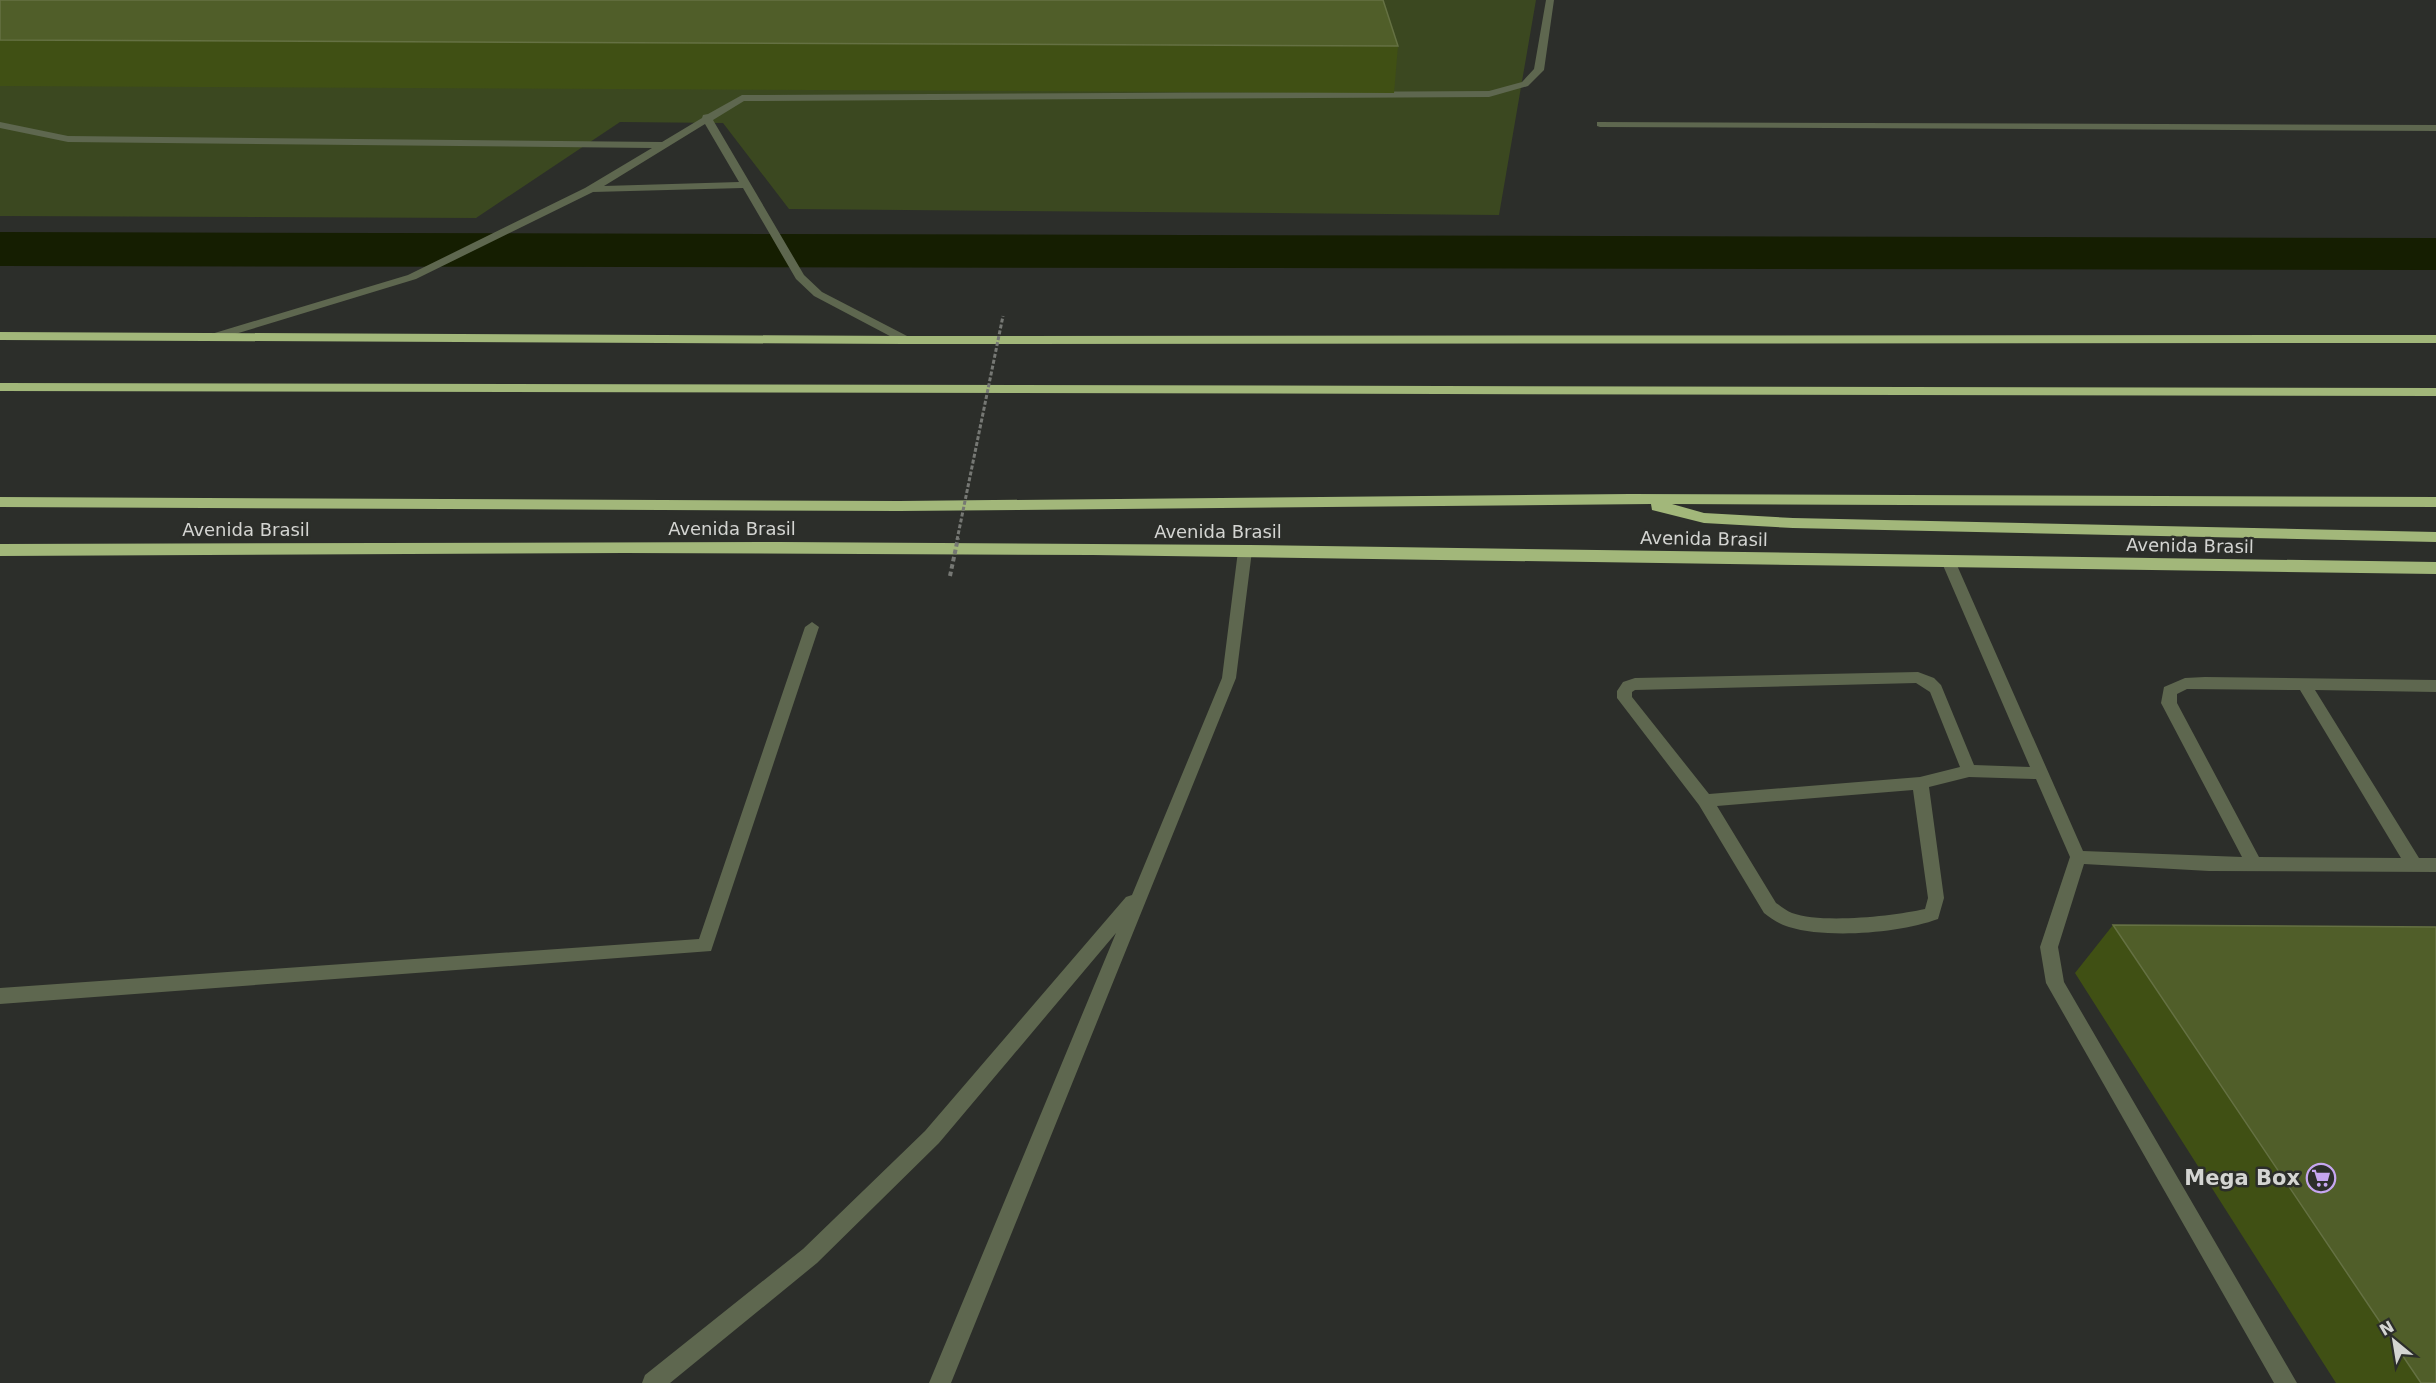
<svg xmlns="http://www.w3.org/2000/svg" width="2436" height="1383" viewBox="0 0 2436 1383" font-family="'DejaVu Sans',sans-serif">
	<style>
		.green { fill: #3b4820 }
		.water { fill: #151e01 }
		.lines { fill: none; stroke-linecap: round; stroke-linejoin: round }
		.lane { fill: #5e674f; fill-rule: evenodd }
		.street { fill: #5e674f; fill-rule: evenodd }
		.highway { fill: #a2b77a; fill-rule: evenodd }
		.path-bridge-far1 { stroke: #767874; stroke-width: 3; stroke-dasharray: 4 2; stroke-linecap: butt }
		.path-bridge { stroke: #767874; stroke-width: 4; stroke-dasharray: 4.5 3; stroke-linecap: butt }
		.wall { fill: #405014 }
		.building { fill: #505e29; stroke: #657143; stroke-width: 1.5 }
		.labels { text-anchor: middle; stroke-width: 5; stroke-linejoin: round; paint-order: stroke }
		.street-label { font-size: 18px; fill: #d4d5d2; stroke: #2c2e2a }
		.near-poi-label { font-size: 21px; font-weight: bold; fill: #d4d5d2; stroke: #2c2e2a; text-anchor: end }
	</style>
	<rect width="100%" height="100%" fill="#2c2e2a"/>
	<!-- green -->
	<path class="green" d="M0 0H1536L1499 215 789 209 723 123 620 122 476 218 0 216Z"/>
	<!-- water -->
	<path class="water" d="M0 232 2436 238V270L0 266Z"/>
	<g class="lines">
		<!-- lane -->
		<path class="lane" d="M1546 0H1554L1544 70 1528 86 1489 97 744 101 713 120 804 275 822 292 909 337V343L905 344 814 296 796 279 743 188 593 192 416 279 212 341 208 339V335L408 275 585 188 652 148 68 142 0 128V122L68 136 662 142 702 118 703 115 708 114 742 95 1489 91 1522 82 1534 69ZM705 124 739 182 604 186Z
			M1597 122 2436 125V131L1600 127 1597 126Z
			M1949 558 1956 563 2083 851 2242 857 2161 703 2164 687 2185 678 2205 677 2436 680V692L2315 690 2419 858H2436V872L2209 871 2084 864 2058 947 2064 982 2297 1383H2274L2046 983 2040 947 2070 857 2036 779 1969 777 1929 787 1944 898 1938 919C1900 933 1828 939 1789 927 1779 924 1772 919 1764 913L1699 805 1617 698V691L1623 682 1635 678 1918 672 1934 678 1941 685 1974 765 2030 767 1942 563ZM1916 683 1930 692 1960 767 1920 777 1709 794 1632 697V692L1635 690ZM2187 689 2300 690 2401 858 2259 857 2177 703V694ZM1913 790 1928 898 1925 909C1894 916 1822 924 1792 913 1786 911 1781 906 1776 903L1717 806Z
			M812 622 819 627 711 951 0 1004V988L699 939 805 627Z"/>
		<!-- street -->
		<path class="street" d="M1245 546 1252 551 1236 678 951 1383H929L1116 933 939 1143 817 1263 670 1383H642L645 1375 803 1249 925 1131 1126 897 1132 895 1222 678 1238 551Z"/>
		<!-- highway -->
		<path class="highway" d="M0 332 905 336 2436 335V343L905 344 0 340Z
			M0 383 2436 388V396L0 391Z
			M1630 494 2436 497V507L1672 504 1704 513 1793 518 2436 532V542L1793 528 1704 523 1652 510 1651 504 899 511 0 507V497L899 501Z
			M781 542 1249 545 2436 562V574L1093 555 624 553 0 556V544Z"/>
		<!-- path-bridge-far1 -->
		<path class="path-bridge-far1" d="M957 540 1003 316"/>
		<!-- path-bridge -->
		<path class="path-bridge" d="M950 576 958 538"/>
	</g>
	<!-- wall -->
	<path class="wall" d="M0 0 1398 46 1394 93 0 86Z
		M2113 925 2436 1383H2336L2075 973Z"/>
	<!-- building -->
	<path class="building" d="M0 0H1383L1398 46 0 40Z
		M2113 925 2436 927V1383H2421Z"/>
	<!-- icons -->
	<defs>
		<g id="supermarket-ring" transform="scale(1.5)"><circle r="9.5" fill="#2c2e2a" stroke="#c6a6f0" stroke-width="1.5"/><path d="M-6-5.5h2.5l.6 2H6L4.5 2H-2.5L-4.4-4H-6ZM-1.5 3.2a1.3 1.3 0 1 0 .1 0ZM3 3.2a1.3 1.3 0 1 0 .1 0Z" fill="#c6a6f0"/></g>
	</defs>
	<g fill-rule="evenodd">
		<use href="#supermarket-ring" x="2321" y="1178"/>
	</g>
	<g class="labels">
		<!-- street labels -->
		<g class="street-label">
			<text x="732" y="535">Avenida Brasil</text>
			<text x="246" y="536">Avenida Brasil</text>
			<text x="1218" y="538">Avenida Brasil</text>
			<text transform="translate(1704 539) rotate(1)" y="6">Avenida Brasil</text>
			<text transform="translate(2190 546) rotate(1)" y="6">Avenida Brasil</text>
		</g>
		<!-- near-poi labels -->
		<g class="near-poi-label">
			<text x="2300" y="1185">Mega Box</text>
		</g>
	</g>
	<!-- north arrow -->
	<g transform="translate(2394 1341) rotate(330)" stroke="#2c2e2a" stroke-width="4.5" paint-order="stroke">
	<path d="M0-4.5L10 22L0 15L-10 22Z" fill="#d4d5d2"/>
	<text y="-9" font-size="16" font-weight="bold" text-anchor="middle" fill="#d4d5d2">N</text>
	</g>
</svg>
